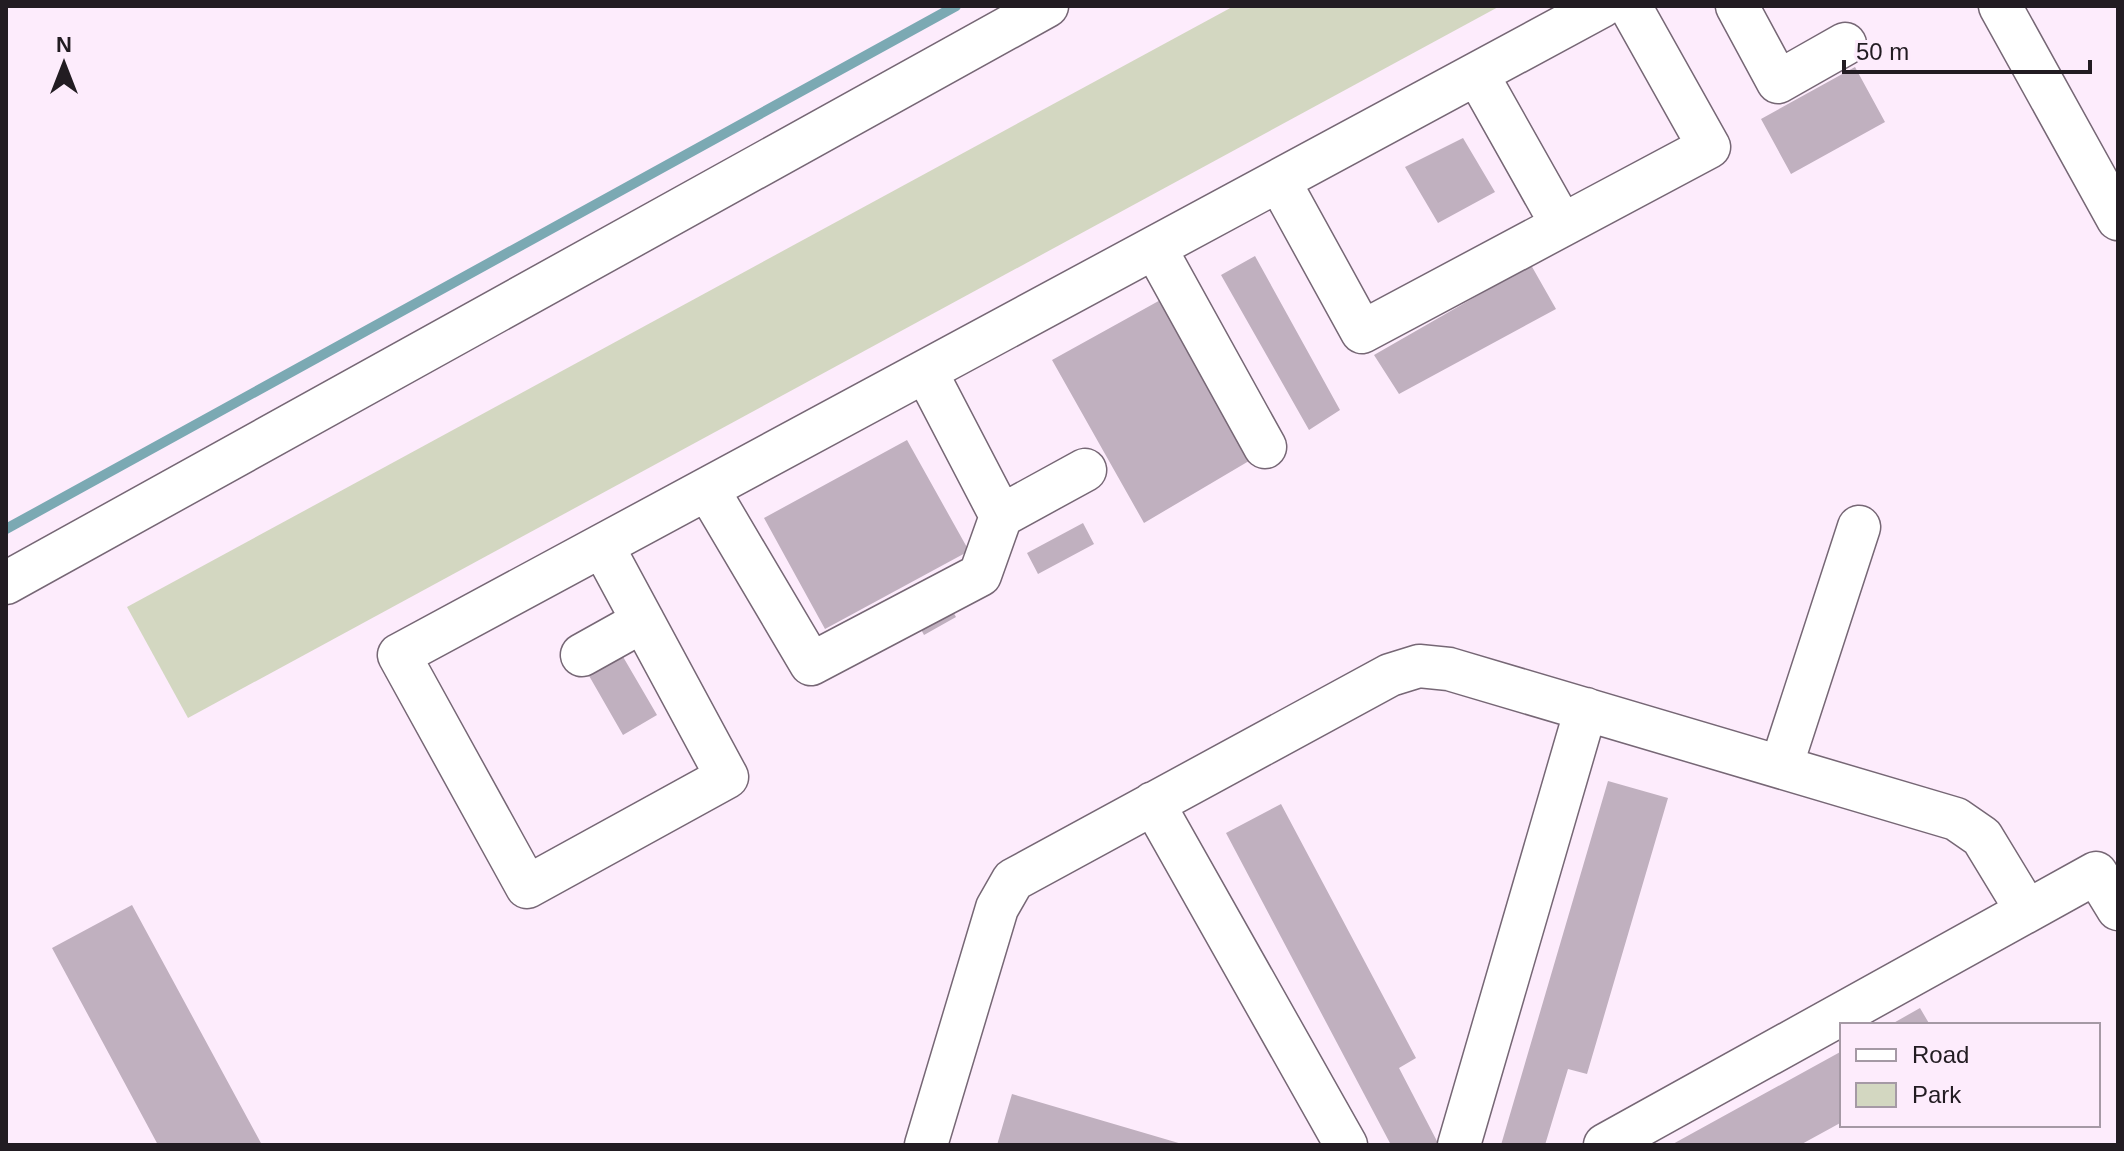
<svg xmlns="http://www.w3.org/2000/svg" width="2124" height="1151" viewBox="0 0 2124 1151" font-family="Arial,sans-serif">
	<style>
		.green { fill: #d3d7c1 }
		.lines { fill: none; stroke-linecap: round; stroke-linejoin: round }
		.stream { stroke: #7ba9b3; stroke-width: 10 }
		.building { fill: #c0b0bf }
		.minor-casing { stroke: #766775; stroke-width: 45 }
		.minor { stroke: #fff; stroke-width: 42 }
	</style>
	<rect width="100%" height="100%" fill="#fdecfc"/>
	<!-- green -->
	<path class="green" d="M1234 6H1500L188 718 127 607Z"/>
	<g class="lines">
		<!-- stream -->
		<path class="stream" d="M6 529 956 6"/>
	</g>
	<!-- building -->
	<path class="building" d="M1855 67 1885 122 1791 174 1761 119Z
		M1463 138 1495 192 1438 223 1405 167Z
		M1255 256 1340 410 1309 430 1221 275Z
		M1531 265 1556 309 1399 394 1374 355Z
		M1164 298 1254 458 1144 523 1052 360Z
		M907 440 969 551 825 629 764 518Z
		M1083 523 1094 544 1038 574 1027 553Z
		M949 604 956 617 924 635 917 622Z
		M622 655 657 715 623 735 588 674Z
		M1608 781 1668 798 1587 1074 1568 1069 1545 1145H1501Z
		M1281 804 1416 1058 1399 1068 1439 1145H1391L1226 833Z
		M132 905 262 1145H158L52 948Z
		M1920 1008 1930 1025H1890Z
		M1842 1051V1122L1800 1145H1671Z
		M1012 1094 1182 1144V1145H997Z"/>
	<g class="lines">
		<!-- minor casing -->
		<g class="minor-casing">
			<path id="minor" d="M1737 6 1778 82 1845 44
				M2000 6 2118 219
				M1477 74 1562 225
				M1279 181 1362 332 1709 147 1630 6
				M1155 248 1265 447
				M926 372 1001 516 1085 470
				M708 490 811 664 980 575 1001 516
				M603 547 727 777 527 887 399 655 1602 6
				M6 583 1047 6
				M582 655 643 621
				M1781 767 1859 527
				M1153 803 1346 1145
				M926 1145 997 908 1013 880 1390 675 1419 666 1449 669 1956 819 1982 837 2027 911
				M1459 1145 1586 709
				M1605 1145 2096 873 2118 909"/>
		</g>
		<!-- minor -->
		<use href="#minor" class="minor"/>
	</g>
	<!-- border -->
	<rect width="2124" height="1151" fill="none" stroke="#221c22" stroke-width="16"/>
	<!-- legend -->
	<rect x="1840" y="1023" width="260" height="104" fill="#fdecfc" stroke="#a599a5" stroke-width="2"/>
	<rect x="1856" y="1049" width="40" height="12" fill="#ffffff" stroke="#a599a5" stroke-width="2"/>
	<text x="1912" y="1063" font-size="24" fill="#221c22">Road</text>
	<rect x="1856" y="1083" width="40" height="24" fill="#d3d7c1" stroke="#a599a5" stroke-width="2"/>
	<text x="1912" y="1103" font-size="24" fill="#221c22">Park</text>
	<!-- north arrow -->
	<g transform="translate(64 64)" stroke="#fdecfc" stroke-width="6" paint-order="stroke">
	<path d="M0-6L14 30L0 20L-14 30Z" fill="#221c22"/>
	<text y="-12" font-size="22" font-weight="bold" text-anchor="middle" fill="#221c22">N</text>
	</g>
	<!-- scale -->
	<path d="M1844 60v12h246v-12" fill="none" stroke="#221c22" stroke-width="4"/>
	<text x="1856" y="60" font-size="24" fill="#221c22" stroke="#fdecfc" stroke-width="6" paint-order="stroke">50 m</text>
</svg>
